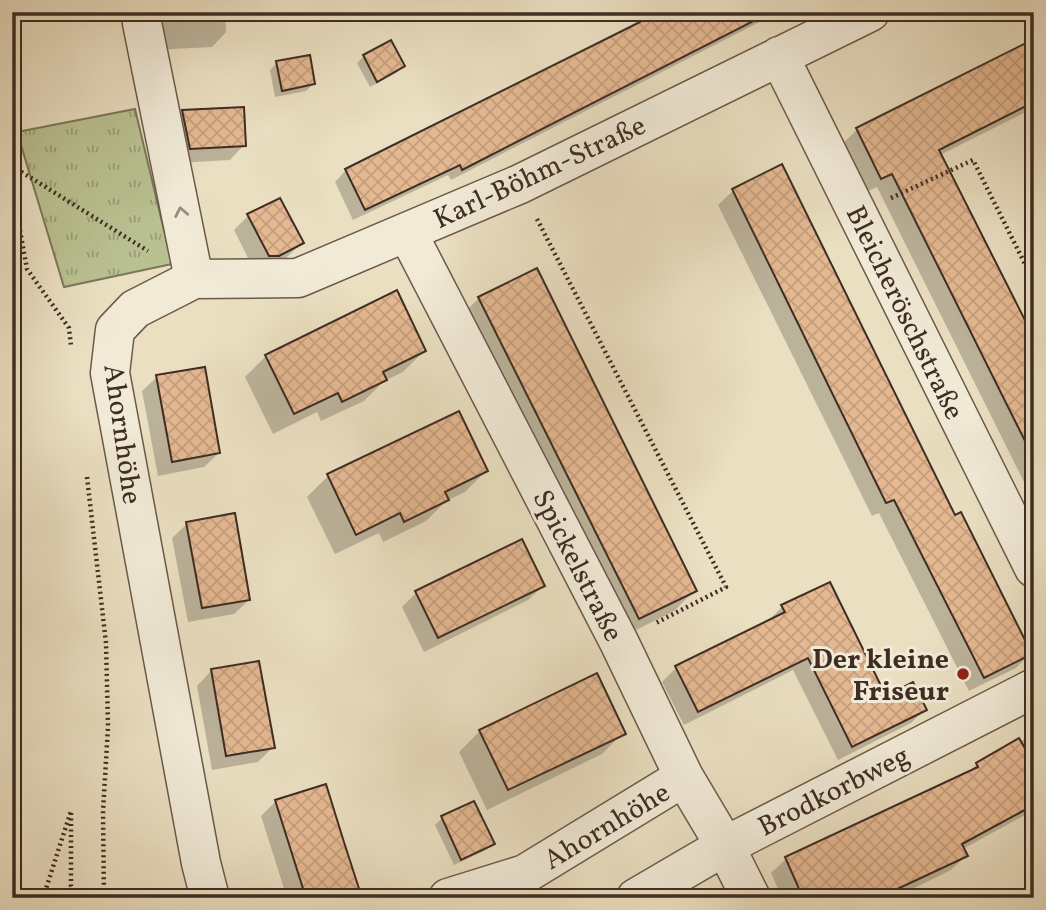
<svg xmlns="http://www.w3.org/2000/svg" width="1046" height="910" viewBox="0 0 1046 910" font-family="Vollkorn,serif">
	<style>
		.park { fill: url(#park-tufts); stroke: #7c775a; stroke-width: 2 }
		.shadow { fill: #0003 }
		.building { fill: url(#building-cross-hatch); stroke: #3f2d23; stroke-width: 2 }
		.lines { fill: none; stroke-linecap: round; stroke-linejoin: round }
		.minor-casing { stroke: #6a5a4a; stroke-width: 41 }
		.path { stroke: #3f2d23; stroke-width: 4.5; stroke-dasharray: 2 3.5; stroke-linecap: butt }
		.minor { stroke: #f1ead7; stroke-width: 38 }
		.oneway { stroke: #988c7d }
		.poi-dot { fill: #8f2418; stroke: #f1ead7; stroke-width: 2.5 }
		.labels { text-anchor: middle; stroke-width: 6; stroke-linejoin: round; paint-order: stroke }
		.street-label { font-size: 28px; fill: #3f2d23; stroke: #f1ead7 }
		.poi-label { font-size: 28px; font-weight: bold; fill: #3f2d23; stroke: #f1ead7; text-anchor: end }
	</style>
	<defs>
		<pattern id="park-tufts" width="24" height="20" patternUnits="userSpaceOnUse" patternTransform="scale(1.75)"><rect width="24" height="20" fill="#bac191"/><path d="M3 7l-1-3M5 7V3M7 7l1-3M15 17l-1-3M17 17v-4M19 17l1-3" fill="none" stroke="#999d76"/></pattern>
		<pattern id="building-cross-hatch" width="8" height="8" patternUnits="userSpaceOnUse" patternTransform="scale(1.75)"><rect width="8" height="8" fill="#e4b891"/><path d="M0 0l8 8M0 8l8-8" fill="none" stroke="#c59e7d"/></pattern>
	</defs>
	<rect width="100%" height="100%" fill="#eadfc1"/>
	<filter id="stains"><feTurbulence type="fractalNoise" baseFrequency=".00286" numOctaves="4"/><feColorMatrix values="0 0 0 0 .2 0 0 0 0 .09 0 0 0 0 .02 0 0 0 .5 -.17"/></filter>
	<radialGradient id="worn" r=".72"><stop offset=".6" stop-color="#630" stop-opacity="0"/><stop offset="1" stop-color="#630" stop-opacity=".3"/></radialGradient>
	<!-- park -->
	<path class="park" d="M135 109 172 264 64 287 17 132Z"/>
	<!-- shadow -->
	<path class="shadow" d="M149 12H225L226 32 212 47 153 50Z
		M658 12H779L451 180 448 175 353 220 335 182 346 170 634 27 639 22Z
		M1034 40V108L940 155 1034 343V502L877 187 866 192 842 144 857 130Z
		M364 56 403 66 396 73 370 87 357 63Z
		M277 63 313 84 306 91 275 97 270 70Z
		M183 111 244 145 230 160 176 163 168 126Z
		M781 167 954 518 1030 654 1016 668 969 691 879 513 872 516 718 205 733 191Z
		M248 216 302 243 287 257 263 270H254L234 230Z
		M479 298 695 590 674 611 618 639 458 319Z
		M424 351 403 372 384 381 364 401 321 421 317 412 273 434 245 377 266 356Z
		M157 377 219 453 204 467 158 476 142 391Z
		M486 471 465 492 446 501 426 521 383 542 379 533 335 554 307 497 328 476Z
		M187 524 249 600 234 614 188 622 172 538Z
		M543 586 528 600 424 652 402 607 416 593Z
		M782 607 886 698 925 709 911 723 838 760 793 670 684 725 662 682 676 668 768 621Z
		M211 671 273 747 258 762 212 770 197 686Z
		M480 731 623 733 602 754 487 810 459 752Z
		M1034 734V810L963 849 966 856 951 870 894 898H782L771 873 786 859 968 773 977 764Z
		M276 801 355 898H287L261 816Z
		M473 803 493 843 486 850 454 865 435 825 442 818Z"/>
	<!-- building -->
	<path class="building" d="M634 12H771L462 170 460 165 365 210 345 169 640 22Z
		M1034 39V102L939 150 1034 338V459L892 174 881 179 856 128Z
		M391 40 405 66 377 82 363 55Z
		M310 55 315 84 282 91 276 61Z
		M244 107 246 146 190 149 182 110Z
		M782 164 955 515 961 512 1032 654 984 678 894 500 886 503 732 189Z
		M280 198 304 243 279 256H269L247 214Z
		M537 268 697 591 639 619 478 297Z
		M397 290 426 351 383 372 387 380 342 402 338 393 294 414 265 355Z
		M205 367 220 453 172 462 156 375Z
		M459 411 488 471 445 492 449 500 404 522 400 513 356 535 327 474Z
		M235 513 250 600 202 608 186 522Z
		M522 539 545 586 438 638 415 591Z
		M830 582 886 696 913 682 927 710 852 747 808 658 698 712 675 666 785 612 781 605Z
		M259 661 275 748 226 756 211 669Z
		M597 673 626 734 508 790 479 730Z
		M1019 738 1034 764V805L962 844 968 856 878 898H803L785 857 978 767 976 763Z
		M326 784 343 839 362 898H306L275 800Z
		M474 801 495 844 461 860 441 816Z"/>
	<g class="lines">
		<!-- minor casing -->
		<g class="minor-casing">
			<path id="minor" d="M143 12 142 23 194 279
				M779 56 1034 568
				M407 232 619 642 684 777 725 846 751 898
				M210 898 201 863 110 373 115 330 135 309 194 279 298 278 520 184 870 12
				M448 898 525 874 684 777
				M636 898 725 846 1034 688"/>
		</g>
		<!-- path -->
		<path class="path" d="M12 166 148 251
			M12 187 27 269 69 328 71 346
			M891 198 973 160 1034 282
			M537 219 726 587 654 624
			M87 477 106 643 108 727 103 811 104 898
			M43 898 71 811V886L75 898"/>
		<!-- minor -->
		<use href="#minor" class="minor"/>
	</g>
	<!-- one-way arrows -->
	<defs><path id="oneway-chevron" d="M-2-3.5L2.5 0L-2 3.5" fill="none" stroke-width="1.6" stroke-linecap="round" stroke-linejoin="round" transform="scale(1.75)"/></defs>
	<use class="oneway" href="#oneway-chevron" transform="translate(181 212) rotate(-101)"/>
	<!-- markers -->
	<circle class="poi-dot" cx="963" cy="674" r="7"/>
	<g class="labels">
		<!-- street labels -->
		<g class="street-label">
			<text transform="translate(539 171) rotate(-25)" y="10">Karl-Böhm-Straße</text>
			<text transform="translate(906 312) rotate(64)" y="10">Bleicheröschstraße</text>
			<text transform="translate(124 434) rotate(82)" y="10">Ahornhöhe</text>
			<text transform="translate(579 565) rotate(63)" y="10">Spickelstraße</text>
			<text transform="translate(833 790) rotate(-27)" y="10">Brodkorbweg</text>
			<text transform="translate(606 825) rotate(-31)" y="10">Ahornhöhe</text>
		</g>
		<!-- poi labels -->
		<g class="poi-label">
			<text x="949" y="668">Der kleine<tspan x="949" dy="32">Friseur</tspan></text>
		</g>
	</g>
	<!-- margin -->
	<rect width="1046" height="910" fill="none" stroke="#eadfc1" stroke-width="42"/>
	<rect x="14" y="14" width="1018" height="882" fill="none" stroke="#3f2d23" stroke-width="3.5"/>
	<rect x="21" y="21" width="1004" height="868" fill="none" stroke="#3f2d23" stroke-width="2"/>
	<rect width="100%" height="100%" filter="url(#stains)"/>
	<rect width="100%" height="100%" fill="url(#worn)"/>
</svg>
